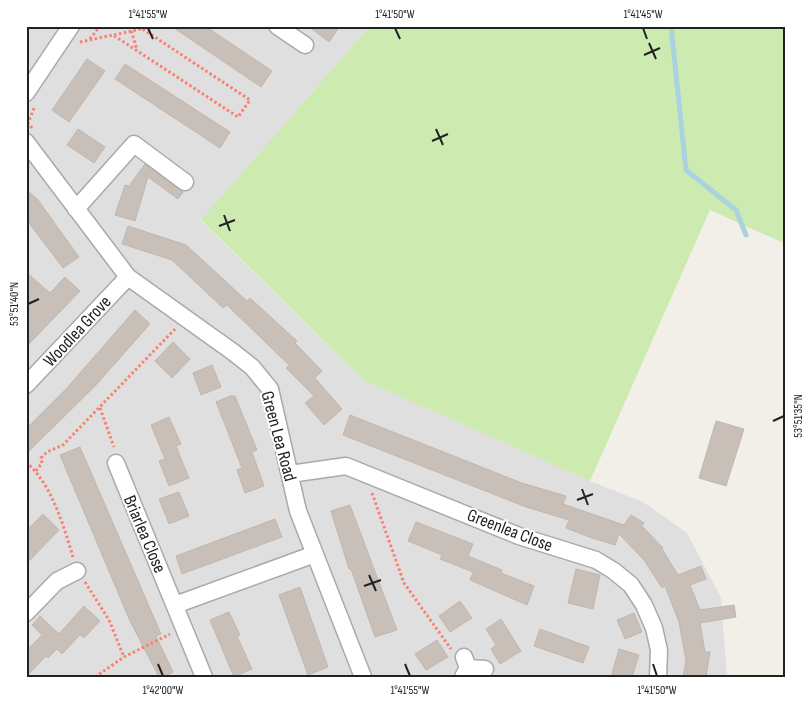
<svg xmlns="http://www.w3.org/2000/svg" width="812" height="703" viewBox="0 0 812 703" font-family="'Sofia Sans Condensed',sans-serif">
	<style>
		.residential { fill: #e0dfdf }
		.grass { fill: #cdebb0 }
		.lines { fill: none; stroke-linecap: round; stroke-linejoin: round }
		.stream { stroke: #aad3df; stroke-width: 5 }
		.building { fill: #c7bfb8; stroke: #c4b6ab }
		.street-casing { stroke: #a9a9a9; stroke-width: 19 }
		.path { stroke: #fa8072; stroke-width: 3; stroke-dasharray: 2.5 2.5; stroke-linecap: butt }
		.street { stroke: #fff; stroke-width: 16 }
		.ticks { fill: none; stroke: #222; stroke-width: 2 }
		.labels { text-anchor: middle; stroke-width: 4; stroke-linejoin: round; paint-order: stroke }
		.street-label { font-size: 18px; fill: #222; stroke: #fff }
		.neatline { fill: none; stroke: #222; stroke-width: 2 }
		.ticks-label { font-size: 12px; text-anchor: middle; fill: #222 }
	</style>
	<rect width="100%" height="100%" fill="#f2efe9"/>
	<!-- residential -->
	<path class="residential" d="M26 26H370L201 221 365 381 590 481 643 502 687 533 721 598 727 677H26Z"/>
	<!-- grass -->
	<path class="grass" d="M370 26H786V244L710 210 590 481 365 381 201 220Z"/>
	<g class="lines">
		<!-- stream -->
		<path class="stream" d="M671 26 686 170 736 210 746 235"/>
	</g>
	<!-- building -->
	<path class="building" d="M171 26H205L272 71 261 87Z
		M308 26H340L329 42Z
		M87 59 105 71 69 122 52 110Z
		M125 64 230 132 220 148 115 79Z
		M78 129 105 147 94 163 67 145Z
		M145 164 183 192 178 199 148 177 135 221 115 215 125 185 129 186Z
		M26 189 38 200 79 257 63 268 26 219Z
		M128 226 186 245 247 301 250 298 297 341 295 343 322 371 315 378 342 409 324 425 305 403 314 396 286 368 289 365 227 305 223 308 172 260 122 244Z
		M26 272 50 293 65 277 80 291 26 347Z
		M135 310 150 324 95 386 26 454V429L66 389Z
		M173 342 190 359 172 378 155 361Z
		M212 365 221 387 201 395 193 373Z
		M230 396H235L257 450 252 452 264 486 245 493 237 470 242 468 216 402Z
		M350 415 522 483 566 496 563 504 624 525 631 515 644 523 642 526 663 548 662 549 678 575 701 566 706 579 690 585 700 610 734 605 736 617 700 623 705 652H710L706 677H683L686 661 679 622 665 586 662 588 644 560 619 534 615 545 592 538 566 528 569 520 526 507 343 435Z
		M169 417 181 444 176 446 189 478 169 486 159 461 165 459 151 425Z
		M716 421 744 429 726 486 699 478Z
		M80 447 161 634 156 636 173 672 164 677H159L130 621 60 455Z
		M179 492 189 516 169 524 159 499Z
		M350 505 397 630 375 637 351 569H349L331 511Z
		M43 514 59 530 26 564V531Z
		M275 519 282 537 182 574 176 556Z
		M416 522 473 544 468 556 502 570 501 573 534 586 527 605 470 580 473 572 440 559 442 555 408 541Z
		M576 569 600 575 593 609 568 603Z
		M300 587 328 667 308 675 279 595Z
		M460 601 472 618 450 632 439 616Z
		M84 606 100 621 84 638 80 635 62 654 57 649 48 658 46 656 26 677V651L42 635 32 625 40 616 59 634Z
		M229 612 240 635 237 636 252 669 234 677 210 620Z
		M634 613 642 632 625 639 617 620Z
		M501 619 521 651 500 664 491 649 496 645 486 629Z
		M540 629 589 647 583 663 534 646Z
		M437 640 448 657 426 670 415 654Z
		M619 649 639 655 632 677H611Z"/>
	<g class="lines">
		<!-- street casing -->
		<g class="street-casing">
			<path id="street" d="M277 26 305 45
				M26 93 71 26
				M26 142 128 277 233 352 252 367 270 389 298 511 363 677
				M76 209 134 144 185 182
				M26 385 128 277
				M116 463 204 677
				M290 474 346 466 519 536 596 560 614 571 631 585 644 605 654 628 659 650 658 677
				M175 605 315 554
				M26 613 57 581 77 571
				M468 668 485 669
				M463 677 468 668 464 657"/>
		</g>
		<!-- path -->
		<path class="path" d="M130 26 137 50
			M114 35 141 29
			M90 39 100 26
			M80 42 113 35 238 117 250 100 138 26
			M32 128 28 123 35 106
			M100 408 114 447
			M26 462C52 485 63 524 73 557
			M36 471 42 463 41 458 47 452 63 445 175 329
			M372 493 404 583 451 649
			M85 582 109 620 124 657
			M95 677 124 657 170 634"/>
		<!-- street -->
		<use href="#street" class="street"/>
	</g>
	<!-- ticks -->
	<path class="ticks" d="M148 28 153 39M395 28 400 39M643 28 647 39M649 43 656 59M644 55 660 48M436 129 443 145M432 141 448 134M224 215 230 231M219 226 235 220M28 304 39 299M773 421 784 416M582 489 588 505M577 500 593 494M369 575 376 591M364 586 381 580M158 664 163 676M405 664 410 676M653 664 657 676"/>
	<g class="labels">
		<!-- street labels -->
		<g class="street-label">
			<text transform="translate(77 331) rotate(-47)" y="6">Woodlea Grove</text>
			<text transform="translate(279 436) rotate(75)" y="6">Green Lea Road</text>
			<text transform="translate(510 530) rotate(21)" y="6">Greenlea Close</text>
			<text transform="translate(145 534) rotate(67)" y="6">Briarlea Close</text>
		</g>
	</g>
	<!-- border -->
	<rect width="812" height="703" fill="none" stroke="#ffffff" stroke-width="55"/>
	<rect x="28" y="28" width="756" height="648" class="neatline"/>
	<g class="ticks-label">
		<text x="148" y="18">1°41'55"W</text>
		<text x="395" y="18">1°41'50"W</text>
		<text x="643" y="18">1°41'45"W</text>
		<text transform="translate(14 304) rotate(-90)" y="4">53°51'40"N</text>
		<text transform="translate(798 416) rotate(-90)" y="4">53°51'35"N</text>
		<text x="163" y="694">1°42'00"W</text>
		<text x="410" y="694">1°41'55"W</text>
		<text x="657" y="694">1°41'50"W</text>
	</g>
</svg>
